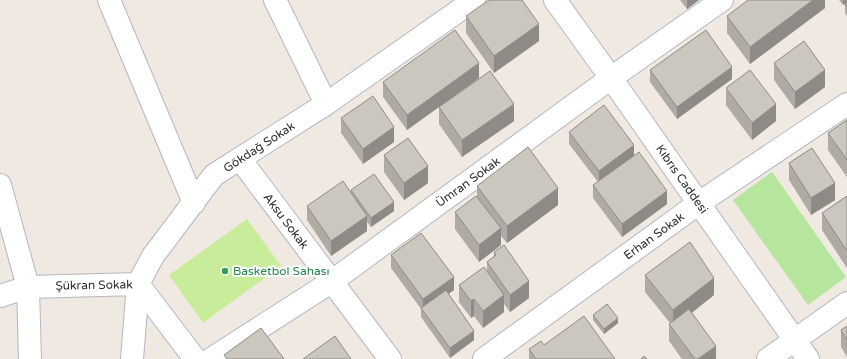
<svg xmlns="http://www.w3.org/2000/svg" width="847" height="359" viewBox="0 0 847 359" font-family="'Varela Round',sans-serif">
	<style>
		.green { fill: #b6e59e }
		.pitch { fill: #c9ec9a }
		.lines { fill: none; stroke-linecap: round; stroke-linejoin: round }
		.minor-casing { stroke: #b4b7c1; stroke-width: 24 }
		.minor { stroke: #fff; stroke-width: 22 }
		.wall { fill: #afaba4 }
		.shaded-wall { fill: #8e8b86 }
		.building { fill: #cbc7bf; stroke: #8e8b86 }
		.leisure-dot { fill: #2e9e5b; stroke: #fff; stroke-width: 1.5 }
		.labels { text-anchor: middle; stroke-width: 4; stroke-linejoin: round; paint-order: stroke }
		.street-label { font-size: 12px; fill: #2e2e2e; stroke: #fff }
		.leisure-label { font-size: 12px; fill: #27864d; stroke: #fff; text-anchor: start }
	</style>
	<rect width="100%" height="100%" fill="#efe9e1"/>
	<!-- green -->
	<path class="green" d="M772 172 846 277 808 305 733 200Z"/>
	<!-- pitch -->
	<path class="pitch" d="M247 219 281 266 203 323 169 275Z"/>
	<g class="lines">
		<!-- minor casing -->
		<g class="minor-casing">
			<path id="minor" d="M109 0 194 203
				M275 0 326 104
				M555 0 611 78 808 359
				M240 159 390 359
				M0 185 28 287 30 359
				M0 296 28 287 138 284 195 359
				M132 359 138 284 153 256 214 175 326 104 474 0
				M211 359 331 282 611 78 722 0
				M484 359 699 203 847 104
				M768 359 847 303"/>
		</g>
		<!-- minor -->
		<use href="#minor" class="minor"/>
	</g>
	<!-- wall -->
	<path class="wall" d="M680 0H699L687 9Z
		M825 0V8L750 64 727 33V16Z
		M839 0H847V16L845 13V4L843 5Z
		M466 16 539 41 494 73 466 33Z
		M774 63 825 87 795 109 774 80Z
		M650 70 732 79 677 119 650 82Z
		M479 78 407 130 383 97V82Z
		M726 88 776 121 752 140 726 105Z
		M439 107 514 121 462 157 439 124Z
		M341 118 394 142 363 164 341 133Z
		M847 120V177L828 150V133Z
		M569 132 634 156 667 204 622 237 593 198V185L598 182 569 144Z
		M384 155 428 183 404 200 384 172Z
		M789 163 835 200 811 215 789 180Z
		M477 186 558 205 507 243 501 236V245L479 262 455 229V212L477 196Z
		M351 190 394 211 371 227 367 222V231L331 256 307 220V206L351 193Z
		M847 196V268L822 230V213Z
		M494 252 529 298 510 312 504 304V312L483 328 474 316 471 318 459 302V285L487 271V262L494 257Z
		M391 255 454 290 448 294 474 340 450 358 421 317V309L391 268Z
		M645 275 714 295 692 313 716 359H682L669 341V324L670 323 645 292Z
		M593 315 618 323 604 334 593 320Z
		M847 326V357L841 347V330Z
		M544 345 615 359H529V349Z"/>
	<!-- shaded-wall -->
	<path class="shaded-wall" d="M687 0H699L687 9Z
		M813 0H825V8L750 64V47Z
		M843 0H847V2L843 5Z
		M539 24V41L494 73V56Z
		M479 63V78L407 130V115Z
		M732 67V79L677 119V107Z
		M825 70V87L795 109V92Z
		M514 104V121L462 157V140Z
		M776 104V121L752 140V123Z
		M394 127V142L363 164V149Z
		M634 145V157L599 183V171Z
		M428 166V183L404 200V183Z
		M835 183V200L811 215V198Z
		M558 188V205L507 243V226Z
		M667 191V204L622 237V224Z
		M394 202V211L371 227V218Z
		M367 216V231L331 256V241Z
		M501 228V245L479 262V245Z
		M454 277V290L423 312V299Z
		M714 278V295L673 327V310Z
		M529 281V298L510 312V295Z
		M504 295V312L483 328V311Z
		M474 299V316L471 318V301Z
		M618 318V323L604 334V329Z
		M474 331V340L450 358V348Z
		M716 346V359H698Z"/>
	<!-- building -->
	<path class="building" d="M489 0H522L539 24 494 56 466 16Z
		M748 0H813L750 47 727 16Z
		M847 2V7L845 4Z
		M455 30 479 63 407 115 383 82Z
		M706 30 732 67 677 107 650 70Z
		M804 41 825 70 795 92 774 63Z
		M750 70 776 104 752 123 726 88Z
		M490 71 514 104 462 140 439 107Z
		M373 96 394 127 363 149 341 118Z
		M604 105 634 145 599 171 569 132Z
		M847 120V160L828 133Z
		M408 138 428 166 404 183 384 155Z
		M528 147 558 188 507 226 477 186Z
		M812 148 835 183 811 198 789 163Z
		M639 152 667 191 622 224 593 185Z
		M374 174 394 202 371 218 351 190Z
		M343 181 367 216 331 241 307 206Z
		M476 196 501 228 479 245 455 212Z
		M847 196V251L822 213Z
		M421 233 454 277 423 299 391 255Z
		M690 242 714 278 673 310 645 275Z
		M504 245 529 281 510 295 487 262 496 255 494 252Z
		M484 267 504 295 483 311 474 299 471 301 459 285Z
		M446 290 474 331 450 348 421 308Z
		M607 304 618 318 604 329 593 315Z
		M689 309 716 346 698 359H695L669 324Z
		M584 316 615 359H536L529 349 541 341 544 345Z
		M847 326V340L841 330Z
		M261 328 284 359H227L224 355Z
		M335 336 351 359H303Z
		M644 356 647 359H641Z"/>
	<!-- markers -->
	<circle class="leisure-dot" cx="225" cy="271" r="4"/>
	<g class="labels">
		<!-- street labels -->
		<g class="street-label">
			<text transform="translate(259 147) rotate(-33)" y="4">Gökdağ Sokak</text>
			<text transform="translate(682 179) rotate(55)" y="4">Kıbrıs Caddesi</text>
			<text transform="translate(468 182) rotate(-36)" y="4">Ümran Sokak</text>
			<text transform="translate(286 221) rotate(53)" y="4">Aksu Sokak</text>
			<text transform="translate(654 236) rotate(-36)" y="4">Erhan Sokak</text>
			<text transform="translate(94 285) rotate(-1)" y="4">Şükran Sokak</text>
		</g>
		<!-- leisure labels -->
		<g class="leisure-label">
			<text x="233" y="275">Basketbol Sahası</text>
		</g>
	</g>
</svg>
